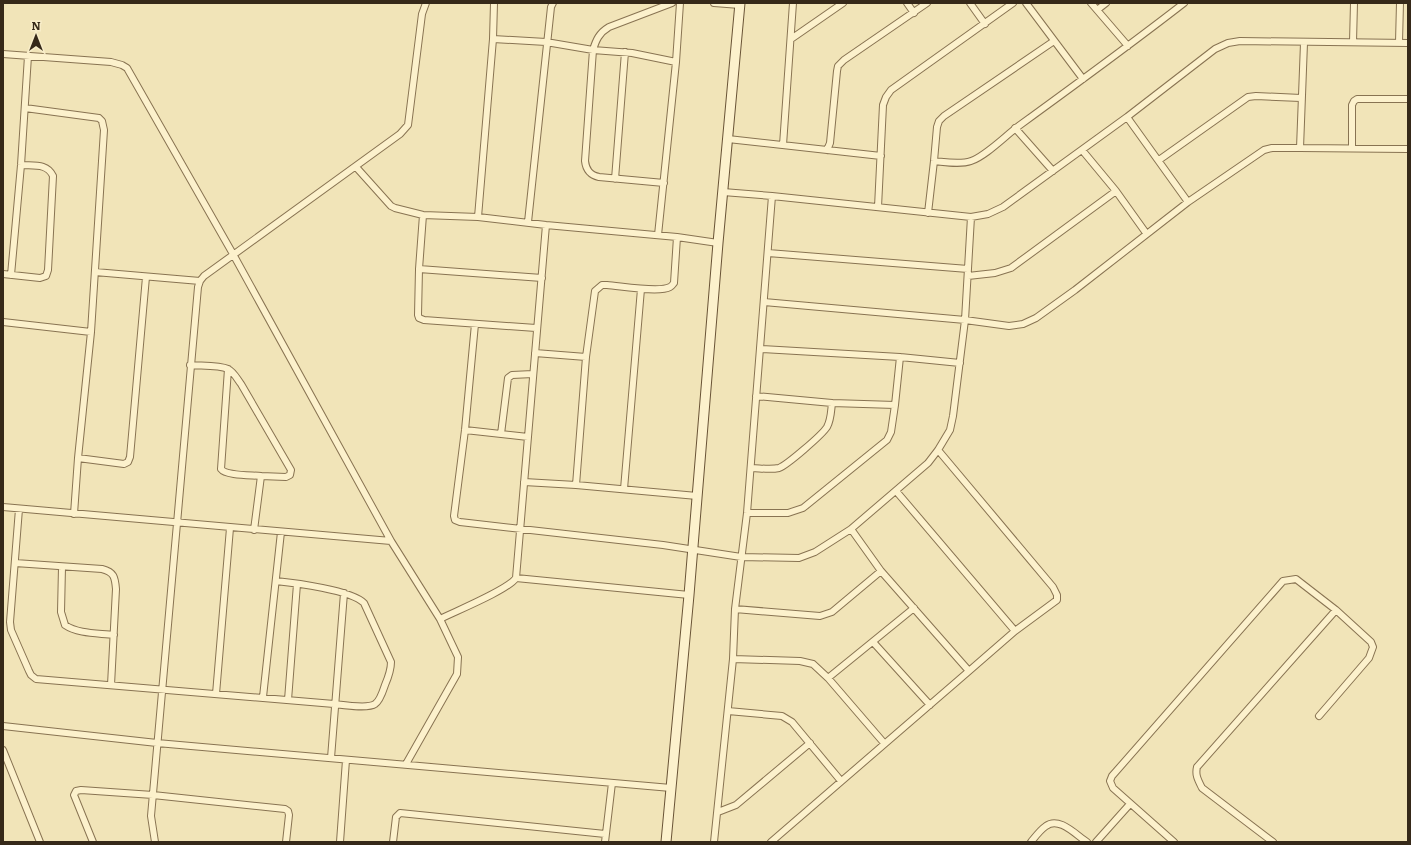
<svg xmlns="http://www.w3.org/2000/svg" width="1411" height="845" viewBox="0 0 1411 845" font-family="Literata,serif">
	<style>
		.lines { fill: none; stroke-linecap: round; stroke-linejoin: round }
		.street-casing { stroke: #887352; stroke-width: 8 }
		.secondary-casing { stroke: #695336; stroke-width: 11 }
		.street { stroke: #fcf1cc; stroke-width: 6 }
		.secondary { stroke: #fcf1cc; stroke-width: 9 }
	</style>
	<rect width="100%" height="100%" fill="#f1e4b8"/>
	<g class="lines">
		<!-- street casing -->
		<g class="street-casing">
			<path id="street" d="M714 3 740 5
				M907 3 914 13
				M970 3 985 24
				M1026 3 1083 79
				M1091 3 1128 46
				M1097 10 1106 3
				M493 39 546 42 593 50 632 53 676 62
				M791 39 843 3
				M1353 42 1354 3
				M1399 42 1400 3
				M3 54 111 62 122 65 127 68 233 254 391 541
				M25 108 99 118 102 121 104 130 91 332 78 458 74 514
				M1127 117 1188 202
				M1015 128 1053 171
				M728 139 881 156
				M783 145 793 3
				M1300 148 1304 43
				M1352 148V105L1354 101 1357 99H1408
				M827 150 830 143 837 71 838 66 844 60 927 3
				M1082 150 1116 191 1146 233
				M1159 160 1248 97 1256 96 1301 98
				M934 161C945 162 960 165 971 161 986 156 1006 135 1020 125 1075 85 1130 45 1184 3
				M356 167 391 206 395 208 423 215 478 217 546 225 677 237 718 243
				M615 179 625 52
				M664 183 599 177C590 175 586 170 585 161L593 50C596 40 599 33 609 27L672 3
				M723 192 772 196 971 217 988 214 1003 207 1127 117 1215 49 1228 43 1240 41 1408 43
				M878 207 883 105 886 97 891 90 1013 3
				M928 213 934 161 937 127 939 121 944 116 1054 41
				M423 215 419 269 418 315 419 318 424 320 536 328
				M478 217 493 39 494 3
				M528 222 551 7 553 3
				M658 235 676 62 680 3
				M768 253 968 269
				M419 269 542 278
				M95 272 200 281
				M3 274 40 278 46 276 48 270 53 176C47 163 34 166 21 165
				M11 275 21 165 28 56
				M968 276 995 273 1011 268 1116 191
				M764 302 965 320 1009 326 1023 324 1036 318 1075 290 1188 202 1264 150 1272 148H1300L1408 149
				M3 322 91 332
				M475 324 465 430 454 516 455 520 460 522 663 545 741 557 799 558 815 552 851 529 928 463 938 450 950 430 953 416 965 320 971 217
				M760 349 900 357 960 363
				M535 353 586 357
				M190 365C201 366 219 365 228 369 234 372 237 379 241 384L291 470 290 475 286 477 261 476 254 530
				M228 369 221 469C226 476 252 475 261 476
				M756 396 832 403 895 405 900 357
				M465 430 528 437
				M501 434 508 378 512 375 533 374
				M78 458 124 464 128 462 130 457 146 277
				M751 468C759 468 770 470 779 468 787 465 822 435 827 427 831 420 831 411 832 403
				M524 482 576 485 697 496
				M576 485 586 357 595 291 602 285H607C621 286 659 293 670 287 672 286 673 284 674 283L677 237
				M624 489 641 289
				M896 491 1015 631
				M3 507 391 541 440 619 458 657 457 674 406 764
				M19 509 10 622 11 630 29 671 31 675 36 679 334 704C343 705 368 709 375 704 380 701 383 691 385 685 388 678 391 670 391 662L364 603C351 590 295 583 276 581
				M747 513H788L803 508 887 440 891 432 895 405
				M851 529 881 571 969 671
				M15 563 102 569C114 572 115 577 116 589L111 685
				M62 567 61 612 65 625C78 634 98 633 114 635
				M516 578 689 595
				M735 609 820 616 832 612 881 571
				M440 619C456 611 508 590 516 578L546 225
				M873 642 930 705
				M733 659 800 661 813 664 828 678 884 743
				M828 678 914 608
				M216 694 230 528
				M263 697 281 532
				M288 700 297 584
				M728 711 782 716 792 722 841 781
				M3 726 157 743 671 788
				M3 750 40 842
				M331 758 344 593
				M718 812 736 805 810 743
				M93 842 74 795 76 791 81 790 153 795 285 809 288 811 289 815 286 842
				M155 842 151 816 198 287 200 281 204 276 400 134 408 125 422 14 426 3
				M340 842 346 760
				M393 842 396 817 400 813 605 834
				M605 842 612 783
				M714 842 733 659 735 609 747 513 772 196
				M771 842 969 671 1015 631 1057 600V595L1053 587 938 450
				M1031 842C1035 837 1040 830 1046 826 1059 816 1076 835 1087 842
				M1096 842 1130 804
				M1174 842 1113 788 1110 781 1112 776 1283 581 1296 579 1336 610 1371 642 1373 647 1369 658 1319 716
				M1273 842 1202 788C1198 780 1195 775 1197 767L1336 610"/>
		</g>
		<!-- secondary casing -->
		<g class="secondary-casing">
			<path id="secondary" d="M666 842 689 595 718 243 740 3"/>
		</g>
		<!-- street -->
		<use href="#street" class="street"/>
		<!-- secondary -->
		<use href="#secondary" class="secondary"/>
	</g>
	<!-- border -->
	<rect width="1411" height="845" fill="none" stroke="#362919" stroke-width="8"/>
	<!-- north arrow -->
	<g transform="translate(36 36)" stroke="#f8edc9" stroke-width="3" paint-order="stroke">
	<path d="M0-3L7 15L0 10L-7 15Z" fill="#362919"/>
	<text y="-6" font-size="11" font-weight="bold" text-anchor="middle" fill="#362919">N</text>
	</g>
</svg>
